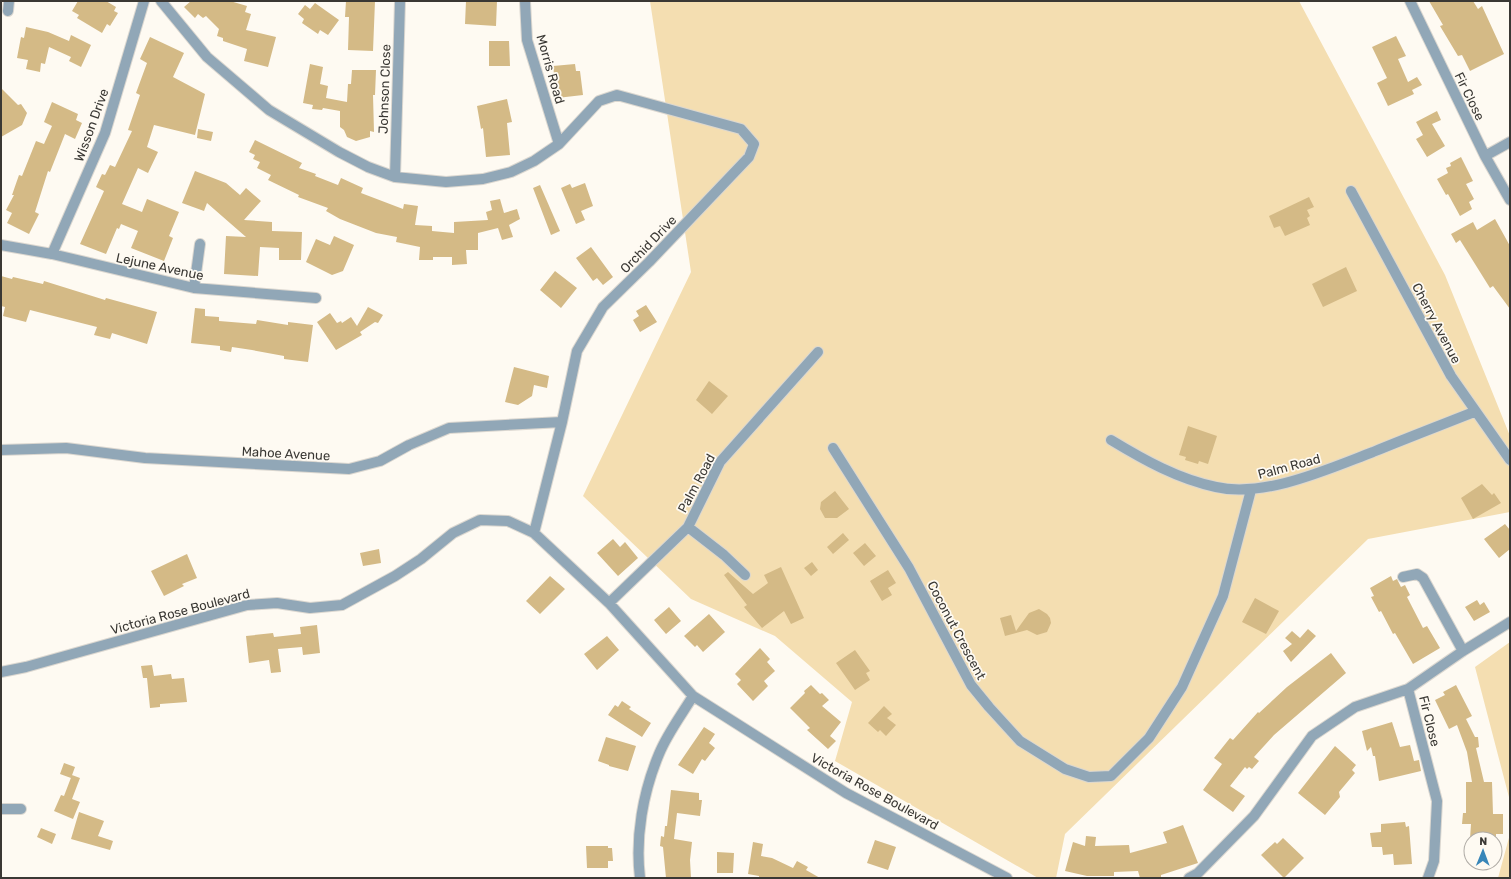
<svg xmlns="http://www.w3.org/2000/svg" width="1511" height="879" viewBox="0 0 1511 879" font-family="Rubik,sans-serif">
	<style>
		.green { fill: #f4deb1 }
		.building { fill: #d4ba86 }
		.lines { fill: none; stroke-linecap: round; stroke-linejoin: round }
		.minor-casing { stroke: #dbd7d0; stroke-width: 12 }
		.minor { stroke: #91a7b7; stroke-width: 10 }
		.labels { text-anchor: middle; stroke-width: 3.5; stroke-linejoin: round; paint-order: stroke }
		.street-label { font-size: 13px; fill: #3a3834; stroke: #fefaf2 }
	</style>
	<rect width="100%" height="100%" fill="#fefaf2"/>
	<!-- green -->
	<path class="green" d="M650 1H1299L1445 275 1510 436V512L1368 539 1065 834 1056 878H1038L835 761 852 702 775 636 691 599 583 496 691 272Z
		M1510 642V801L1475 667Z
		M1510 834V878H1498Z"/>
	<!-- building -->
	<path class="building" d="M78 1H106L116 7 114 11 118 13 110 26 107 24 102 33 77 18 79 15 72 11Z
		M191 1H230L247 6 245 12 251 14 246 30 276 37 268 67 244 61 247 49 223 41V38L217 36 219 29 206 16 203 18 198 14 195 18 184 7Z
		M346 1H375L373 51 348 50 349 17H345Z
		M466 1H497L496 26 465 24Z
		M1429 1H1473L1478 9 1482 6 1504 54 1470 71 1462 55 1458 56 1440 26 1443 25Z
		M315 3 339 20 328 35 320 30 318 34 302 23 304 19 298 14 305 5 310 9Z
		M26 27 48 32 69 41 71 35 91 45 81 67 69 61 71 57 49 47 45 64 41 63 40 72 26 69 28 60 17 58 21 37 24 38Z
		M1396 36 1406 56 1398 59 1408 82 1417 77 1422 85 1412 90 1414 94 1388 106 1377 83 1387 78 1372 47Z
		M150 37 184 53 173 77 205 94 195 135 154 125 147 147 158 152 148 173 138 168 122 204 142 212 147 199 179 212 169 236 173 238 164 261 131 248 138 231 121 224 119 229 117 228 106 254 80 244 104 191 96 187 102 174 105 175 110 165 115 167 132 131 128 130 140 95 136 93 147 63 140 59Z
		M489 41H509L510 66H489Z
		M310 64 323 67 320 84 328 86 326 98 347 102 348 84H351L352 70H376L375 95H373L374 132 370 131V137L356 141 347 137 344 130 340 127V111L323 108 322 110 312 109 313 105 303 103Z
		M575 64 576 71H580L583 95 557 98 553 66Z
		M1 88 18 105 21 104 27 113 22 125 1 137Z
		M507 99 512 122 507 123 510 155 486 157 483 128 481 129 477 106Z
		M52 102 78 114 76 120 82 123 75 139 65 134 50 172 48 171 35 212 39 214 29 234 7 223 12 213 6 210 14 195H12L19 175 22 176 36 141 44 144 52 126 44 122Z
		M1437 111 1441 120 1432 124 1445 146 1427 157 1416 139 1423 135 1416 122Z
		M198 129 213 132 211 141 197 138Z
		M255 140 302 163 299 168 316 174 315 176 338 185 341 178 363 188 361 193 403 209 404 204 418 206 415 225 432 226V231L454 233V222L488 220 486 212 492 210 490 201 500 199 504 213 517 209 520 219 509 225 513 237 502 240 498 228 478 233V250H466L467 264 452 265V257H433V260H419L420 247 396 242 397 237 376 233 340 219 326 211 328 208 298 197 299 195 268 180 271 175 257 168 260 162 253 159 255 155 249 152Z
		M1461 157 1473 181 1466 184 1474 199 1469 202 1472 209 1460 216 1448 194 1446 195 1437 179 1448 173 1446 168 1451 166 1450 163Z
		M195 171 226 183 240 195 246 188 261 201 244 220 272 222V231L302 232 301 260H279V248L260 247 258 276 224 274 226 236 246 237 207 203 204 211 182 203Z
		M585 183 593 206 581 211 585 220 576 224 561 188 570 184 572 188Z
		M540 185 560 231 551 235 533 188Z
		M1309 197 1314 207 1307 210 1310 216 1307 218 1310 225 1285 236 1280 226 1274 228 1269 216Z
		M1495 219 1510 246V309L1493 286 1490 288 1460 240 1456 243 1451 234 1473 222 1477 230Z
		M334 236 354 245 343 271 332 275 306 262 316 239 330 245Z
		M591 247 613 277 603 285 597 278 593 281 576 258Z
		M1346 267 1357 291 1323 307 1312 284Z
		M555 271 577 288 561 308 540 290Z
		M1 276 12 279 13 277 43 284 44 281 105 300 106 298 157 312 147 344 112 333 110 339 94 335 97 327 30 310 26 322 3 316 5 307 1 306Z
		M646 305 657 322 640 332 633 320 639 316 636 311Z
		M368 307 383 315 378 323 375 322 360 332 362 335 336 350 317 322 330 313 337 323 341 321 342 323 351 317 357 326Z
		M195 308 205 309V316L219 317V321L256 324 257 320 288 325V322L313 325 308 362 284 359V356L252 350 232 347 231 352 220 350V346L191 343Z
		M514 367 549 376 547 388 534 385 532 396 518 405 505 402Z
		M709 381 728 396 712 414 696 400Z
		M1188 426 1217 436 1208 464 1199 461 1198 464 1185 460 1186 457 1179 455Z
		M1482 484 1492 495 1494 493 1501 503 1473 519 1461 498Z
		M835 491 849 509 837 518H825L820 509 821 502Z
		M1505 524 1510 530V549L1499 558 1484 539Z
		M843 533 849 540 833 554 827 547Z
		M613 539 620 547 625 542 638 558 618 576 597 553Z
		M865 543 876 556 864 566 853 553Z
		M379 549 381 563 363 566 360 553Z
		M187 554 197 578 182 584 184 586 164 596 151 571Z
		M812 562 818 570 811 576 804 568Z
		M781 567 804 618 791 624 784 611 762 628 744 607 747 605 724 575 728 572 753 594 768 583 764 575Z
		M888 570 896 583 888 588 892 595 882 601 870 581Z
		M550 576 565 589 540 614 526 601Z
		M1391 576 1393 581 1397 579 1401 587 1405 585 1410 595 1407 597 1423 628 1427 626 1440 648 1413 664 1395 633 1393 634 1381 611 1379 612 1371 597 1374 596 1370 588Z
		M1255 598 1279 611 1266 634 1242 622Z
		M1477 600 1480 605 1484 602 1490 612 1474 621 1465 607Z
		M669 607 681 621 666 634 654 620Z
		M1039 609 1047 614 1050 618 1051 623 1047 632 1037 635 1027 630 1005 636 1000 618 1011 615 1016 631 1029 613Z
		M709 614 725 632 703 652 697 645 695 647 684 636Z
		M317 625 320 653 303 655 302 647 278 649 281 672 271 673 269 660 249 663 246 636 273 633 274 637 301 634 300 627Z
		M1308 629 1316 636 1291 662 1283 651 1292 644 1285 638 1292 631 1300 638Z
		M607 636 619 650 597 670 584 654Z
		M760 648 770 659 767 662 775 671 764 681 768 686 753 701 737 684 741 680 735 674Z
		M855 650 870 671 866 673 870 680 855 690 836 663Z
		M1331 653 1346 673 1274 735 1254 757 1259 761 1252 769 1249 767 1247 769 1245 767 1230 786 1245 796 1233 812 1203 790 1222 764 1214 758 1230 738 1233 740 1258 712 1259 713 1287 687Z
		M152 665 154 676 171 674 172 679 184 678 187 702 160 704V707L150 708 147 678H143L141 666Z
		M811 685 820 694 822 693 829 700 822 706 841 722 830 736 836 741 828 749 807 730 810 728 790 708 805 693 804 691Z
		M1456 685 1472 716 1466 719 1475 737H1478L1479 747 1476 748 1484 782H1492L1493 814H1503V834H1496V839H1470L1471 824H1462L1463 813H1466V782H1472L1467 752 1457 725 1449 729 1435 700 1445 695 1443 692Z
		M622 701 631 707 629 709 651 723 642 737 608 715 615 705 618 707Z
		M884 706 892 714 887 718 896 725 886 736 880 730 878 732 868 723Z
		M1392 722 1400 747 1410 745 1414 761 1419 760 1421 771 1379 781 1375 756H1373L1371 747 1367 751 1362 731Z
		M704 727 715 734 709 743 715 748 705 761 702 759 693 774 678 765Z
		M606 737 636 746 628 771 609 766V765L598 761Z
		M1335 746 1356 765 1352 770 1355 773 1339 792 1340 797 1325 815 1298 793Z
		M64 763 75 767 71 778 60 774Z
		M72 775 80 778 72 799 80 802 73 819 54 811 61 795 64 796Z
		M671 790 699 793V800H702L700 816 677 813 674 839 692 842 690 860 691 878H666L663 847 660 846 661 836 664 837 665 826H667Z
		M79 812 104 821 98 836 113 841 110 850 71 839Z
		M1405 822 1406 827 1409 826 1412 864 1394 865 1393 854 1383 855 1382 847H1372L1370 833 1381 832V824Z
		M1183 825 1198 863 1161 875V878H1140L1138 871 1114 872V876H1087L1065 871 1073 842 1085 846 1086 836 1096 837 1095 846 1129 845 1130 853 1167 843 1163 832Z
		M41 828 56 834 52 844 37 837Z
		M1283 838 1304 858 1284 878 1261 855 1275 842 1277 844Z
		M875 840 896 847 888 870 867 863Z
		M753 842 763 844 761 856 772 858 793 868 797 861 808 867 806 870 820 878H759V876L748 874Z
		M586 846H608V848H612L613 861H608V868H587Z
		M717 852 734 853 733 873H717Z"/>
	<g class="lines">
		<!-- minor casing -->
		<g class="minor-casing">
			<path id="minor" d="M161 1 207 57 269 110 339 152 368 167 395 177 446 182 483 179 511 172 534 161 559 144 599 101 617 95 741 129 754 144 749 157 649 262 603 307 577 351 562 422 534 533
				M525 1 527 40 559 144
				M1410 1 1485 156 1510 200
				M8 11 9 1
				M1485 156 1510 142
				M395 177 400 1
				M1351 191 1451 376 1510 460
				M1 245 52 254 194 288 316 298
				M52 254 105 133 144 1
				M194 288 200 244
				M1111 440C1144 460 1178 479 1216 487 1265 498 1328 469 1373 452 1407 438 1441 425 1474 412
				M833 448 909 568 971 685 989 707 1020 741 1065 769 1089 777 1111 776 1149 738 1182 687 1223 596 1251 490
				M1 450 66 448 145 458 349 469 380 461 409 445 449 428 562 422
				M688 527 724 555 745 575
				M1403 577 1417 574 1423 578 1463 651
				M609 603 688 527 720 462 818 352
				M1 672 26 667 247 605 277 603 310 608 342 605 395 576 421 559 453 533 480 520 508 521 534 533 609 603 693 696 846 793 1007 878
				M1 809H21
				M640 878C635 837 643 792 659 754 667 734 682 714 693 696
				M1189 878 1198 873 1254 816 1312 736 1355 707 1408 689
				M1428 878 1434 861 1437 801 1408 689 1463 651 1510 622"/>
		</g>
		<!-- minor -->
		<use href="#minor" class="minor"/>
	</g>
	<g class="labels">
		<!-- street labels -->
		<g class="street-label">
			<text transform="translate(551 69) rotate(74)" y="5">Morris Road</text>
			<text transform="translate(384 89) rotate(-88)" y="5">Johnson Close</text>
			<text transform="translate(1470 96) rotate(64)" y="5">Fir Close</text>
			<text transform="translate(91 125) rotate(-70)" y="5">Wisson Drive</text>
			<text transform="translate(648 244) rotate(-46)" y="5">Orchid Drive</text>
			<text transform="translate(160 266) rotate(12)" y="5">Lejune Avenue</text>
			<text transform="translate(1437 323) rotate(62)" y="5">Cherry Avenue</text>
			<text transform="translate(286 453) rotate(3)" y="5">Mahoe Avenue</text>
			<text transform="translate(1289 466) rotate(-15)" y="5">Palm Road</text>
			<text transform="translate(696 483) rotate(-62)" y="5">Palm Road</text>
			<text transform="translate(180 611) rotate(-15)" y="5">Victoria Rose Boulevard</text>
			<text transform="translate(957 630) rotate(62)" y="5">Coconut Crescent</text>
			<text transform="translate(1430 721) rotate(76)" y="5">Fir Close</text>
			<text transform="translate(875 791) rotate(29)" y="5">Victoria Rose Boulevard</text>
		</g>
	</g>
	<!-- border -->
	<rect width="1511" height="879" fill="none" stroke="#3a3834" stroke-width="4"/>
	<!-- north arrow -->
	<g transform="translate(1483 851) rotate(1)"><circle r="19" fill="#fefaf2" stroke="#b0aca6"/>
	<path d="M0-3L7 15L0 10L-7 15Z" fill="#3886b8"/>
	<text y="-6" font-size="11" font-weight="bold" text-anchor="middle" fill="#3a3834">N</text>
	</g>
</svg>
